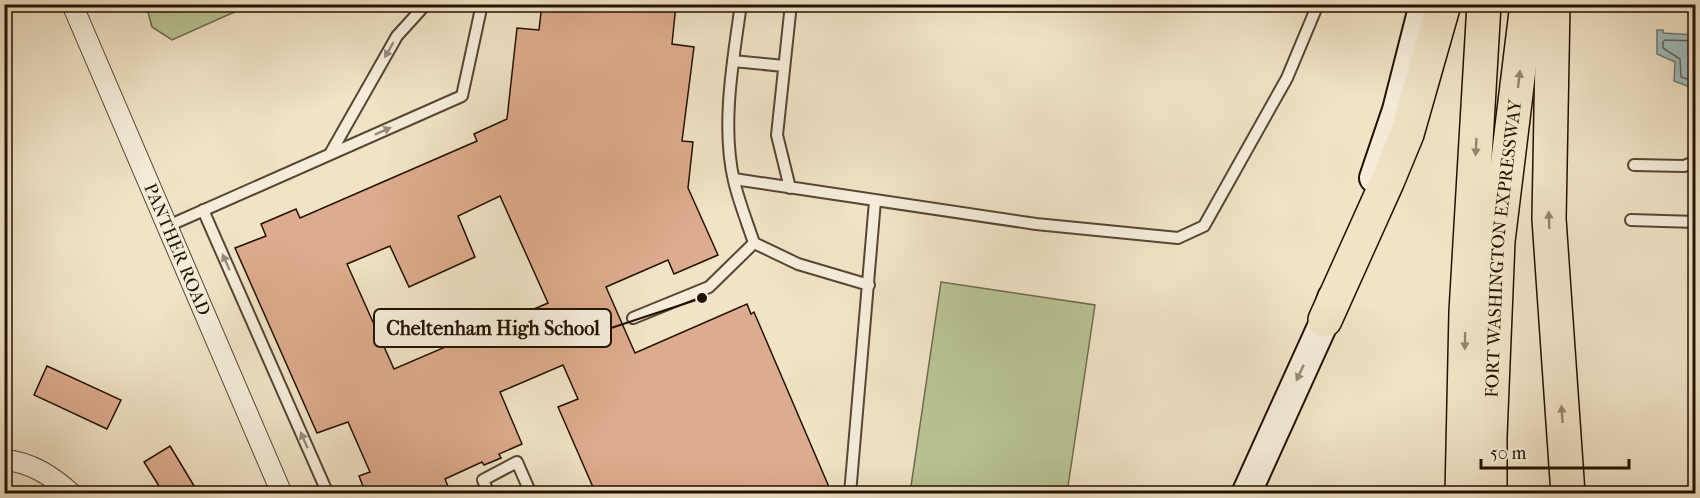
<svg xmlns="http://www.w3.org/2000/svg" width="1700" height="498" viewBox="0 0 1700 498" font-family="'IM FELL French Canon',serif">
	<style>
		.green { fill: #b9c495; stroke: #6e6b4b; stroke-width: 1.5 }
		.water { fill: #9ebcbe; stroke: #6d7872; stroke-width: 1.5 }
		.lines { fill: none; stroke-linecap: round; stroke-linejoin: round }
		.shore { stroke: #606760; stroke-width: 1.5 }
		.building { fill: #ddab8d; stroke: #231201; stroke-width: 1.5; fill-rule: evenodd }
		.lane-casing { stroke: #564632; stroke-width: 14 }
		.street-casing { stroke: #564632; stroke-width: 22 }
		.secondary-casing { stroke: #231201; stroke-width: 32 }
		.highway-casing { stroke: #231201; stroke-width: 36 }
		.lane { stroke: #f5edda; stroke-width: 10 }
		.street { stroke: #f5edda; stroke-width: 20 }
		.secondary { stroke: #f5edda; stroke-width: 28 }
		.highway { stroke: #f0e3c6; stroke-width: 33 }
		.oneway { fill: #968a78 }
		.oneway2 { fill: #94856d }
		.labels { text-anchor: middle; stroke-width: 5; stroke-linejoin: round; paint-order: stroke }
		.street-label { font-size: 18px; fill: #231201; stroke: #f5edda }
		.leader { fill: none; stroke: #231201; stroke-width: 2 }
		.callout-dot { fill: #231201; stroke: #f5edda; stroke-width: 2 }
		.callout { fill: #f5edda; stroke: #231201; stroke-width: 2 }
		.callout-label { font-size: 20px; text-anchor: middle; font-weight: bold; fill: #231201 }
	</style>
	<rect width="100%" height="100%" fill="#f0e3c6"/>
	<filter id="stains"><feTurbulence type="fractalNoise" baseFrequency=".00333" numOctaves="4"/><feColorMatrix values="0 0 0 0 .2 0 0 0 0 .09 0 0 0 0 .02 0 0 0 .5 -.17"/></filter>
	<radialGradient id="worn" r=".72"><stop offset=".6" stop-color="#630" stop-opacity="0"/><stop offset="1" stop-color="#630" stop-opacity=".3"/></radialGradient>
	<!-- green -->
	<path class="green" d="M146 5V4L250 5 172 40 152 27Z
		M941 282 1095 305 1067 493H910Z"/>
	<!-- water -->
	<path class="water" d="M1657 30H1663V33L1695 35V85L1693 88 1674 81 1675 62 1657 54Z"/>
	<g class="lines">
		<!-- shore -->
		<path class="shore" d="M1696 41 1665 40 1663 42V48L1680 59 1681 77 1696 82"/>
	</g>
	<!-- building -->
	<path class="building" d="M542 4H676L672 44 694 47 682 141 693 142 688 188 718 255 674 274 668 260 606 287 635 353 747 304 751 314 754 312 832 494H596L558 407 578 399 563 365 500 392 522 444 499 454 501 458 484 465 482 462 445 479 451 494H366L359 476 370 472 348 422 317 433 235 248 266 236 261 224 296 209 300 218 477 141 474 134 507 119 517 28 539 30ZM500 196 548 303 394 369 347 264 390 246 409 287 475 257 458 216Z
		M47 366 121 400 107 429 34 395Z
		M170 446 199 494H164L144 462Z"/>
	<g class="lines">
		<!-- lane casing -->
		<g class="lane-casing">
			<path id="lane" d="M741 4C733 60 721 126 734 181 739 202 747 222 754 243L798 264 869 285
				M733 61 784 66
				M330 154 397 36 426 4
				M1634 165 1684 166 1696 161
				M734 179 1036 224 1178 238 1204 226 1287 78 1318 4
				M790 188 777 135 791 4
				M203 210 328 494
				M1631 220 1696 222
				M168 226 462 96 482 4
				M633 318 709 287 754 243
				M489 494 483 480 517 462 531 494
				M850 494 875 201"/>
		</g>
		<!-- street casing -->
		<g class="street-casing">
			<g id="street">
				<path id="s1" d="M72 4 282 494"/>
				<path d="M4 460C31 462 52 476 72 494"/>
			</g>
		</g>
		<!-- secondary casing -->
		<g class="secondary-casing">
			<path id="secondary" d="M1374 178 1397 110 1424 4
				M1246 494 1325 320 1332 298"/>
		</g>
		<!-- highway casing -->
		<g class="highway-casing">
			<g id="highway">
				<path d="M1553 4 1549 219 1568 494"/>
				<path d="M1325 320 1388 180 1407 134 1444 4"/>
				<path d="M1462 494 1466 312 1484 4"/>
				<path id="s2" d="M1490 494V436L1498 241 1527 4"/>
			</g>
		</g>
		<!-- lane -->
		<use href="#lane" class="lane"/>
		<!-- street -->
		<use href="#street" class="street"/>
		<!-- secondary -->
		<use href="#secondary" class="secondary"/>
		<!-- highway -->
		<use href="#highway" class="highway"/>
	</g>
	<!-- one-way arrows -->
	<defs><path id="oneway-solid" d="M-6-.8H1V-3.2L6.5 0L1 3.2V.8H-6Z" transform="scale(1.5)"/></defs>
	<g class="oneway">
		<use href="#oneway-solid" transform="translate(389 50) rotate(120)"/>
		<use href="#oneway-solid" transform="translate(383 131) rotate(-24)"/>
		<use href="#oneway-solid" transform="translate(226 262) rotate(-114)"/>
		<use href="#oneway-solid" transform="translate(1300 373) rotate(115)"/>
		<use href="#oneway-solid" transform="translate(304 440) rotate(-114)"/>
	</g>
	<g class="oneway2">
		<use href="#oneway-solid" transform="translate(1519 79) rotate(-83)"/>
		<use href="#oneway-solid" transform="translate(1476 147) rotate(93)"/>
		<use href="#oneway-solid" transform="translate(1549 220) rotate(-92)"/>
		<use href="#oneway-solid" transform="translate(1465 341) rotate(91)"/>
		<use href="#oneway-solid" transform="translate(1562 414) rotate(-94)"/>
	</g>
	<g class="labels">
		<!-- street labels -->
		<g class="street-label">
			<text dy="6" stroke="none"><textPath href="#s1" startOffset="267">PANTHER ROAD</textPath></text>
			<text dy="6" stroke="none"><textPath href="#s2" startOffset="246">FORT WASHINGTON EXPRESSWAY</textPath></text>
		</g>
	</g>
	<!-- callouts -->
	<path class="leader" d="M702 298L611 328"/>
	<circle class="callout-dot" cx="702" cy="298" r="6"/>
	<rect class="callout" x="374" y="309" width="237" height="38" rx="6"/>
	<g class="callout-label">
		<text x="493" y="335">Cheltenham High School</text>
	</g>
	<!-- margin -->
	<rect width="1700" height="498" fill="none" stroke="#f0e3c6" stroke-width="24"/>
	<rect x="6" y="6" width="1688" height="486" fill="none" stroke="#231201" stroke-width="3"/>
	<rect x="12" y="12" width="1676" height="474" fill="none" stroke="#231201" stroke-width="1.5"/>
	<!-- scale -->
	<path d="M1481 459v9h148v-9" fill="none" stroke="#231201" stroke-width="3"/>
	<text x="1490" y="459" font-size="18" fill="#231201" stroke="#f5edda" stroke-width="4.5" paint-order="stroke">50 m</text>
	<rect width="100%" height="100%" filter="url(#stains)"/>
	<rect width="100%" height="100%" fill="url(#worn)"/>
</svg>
